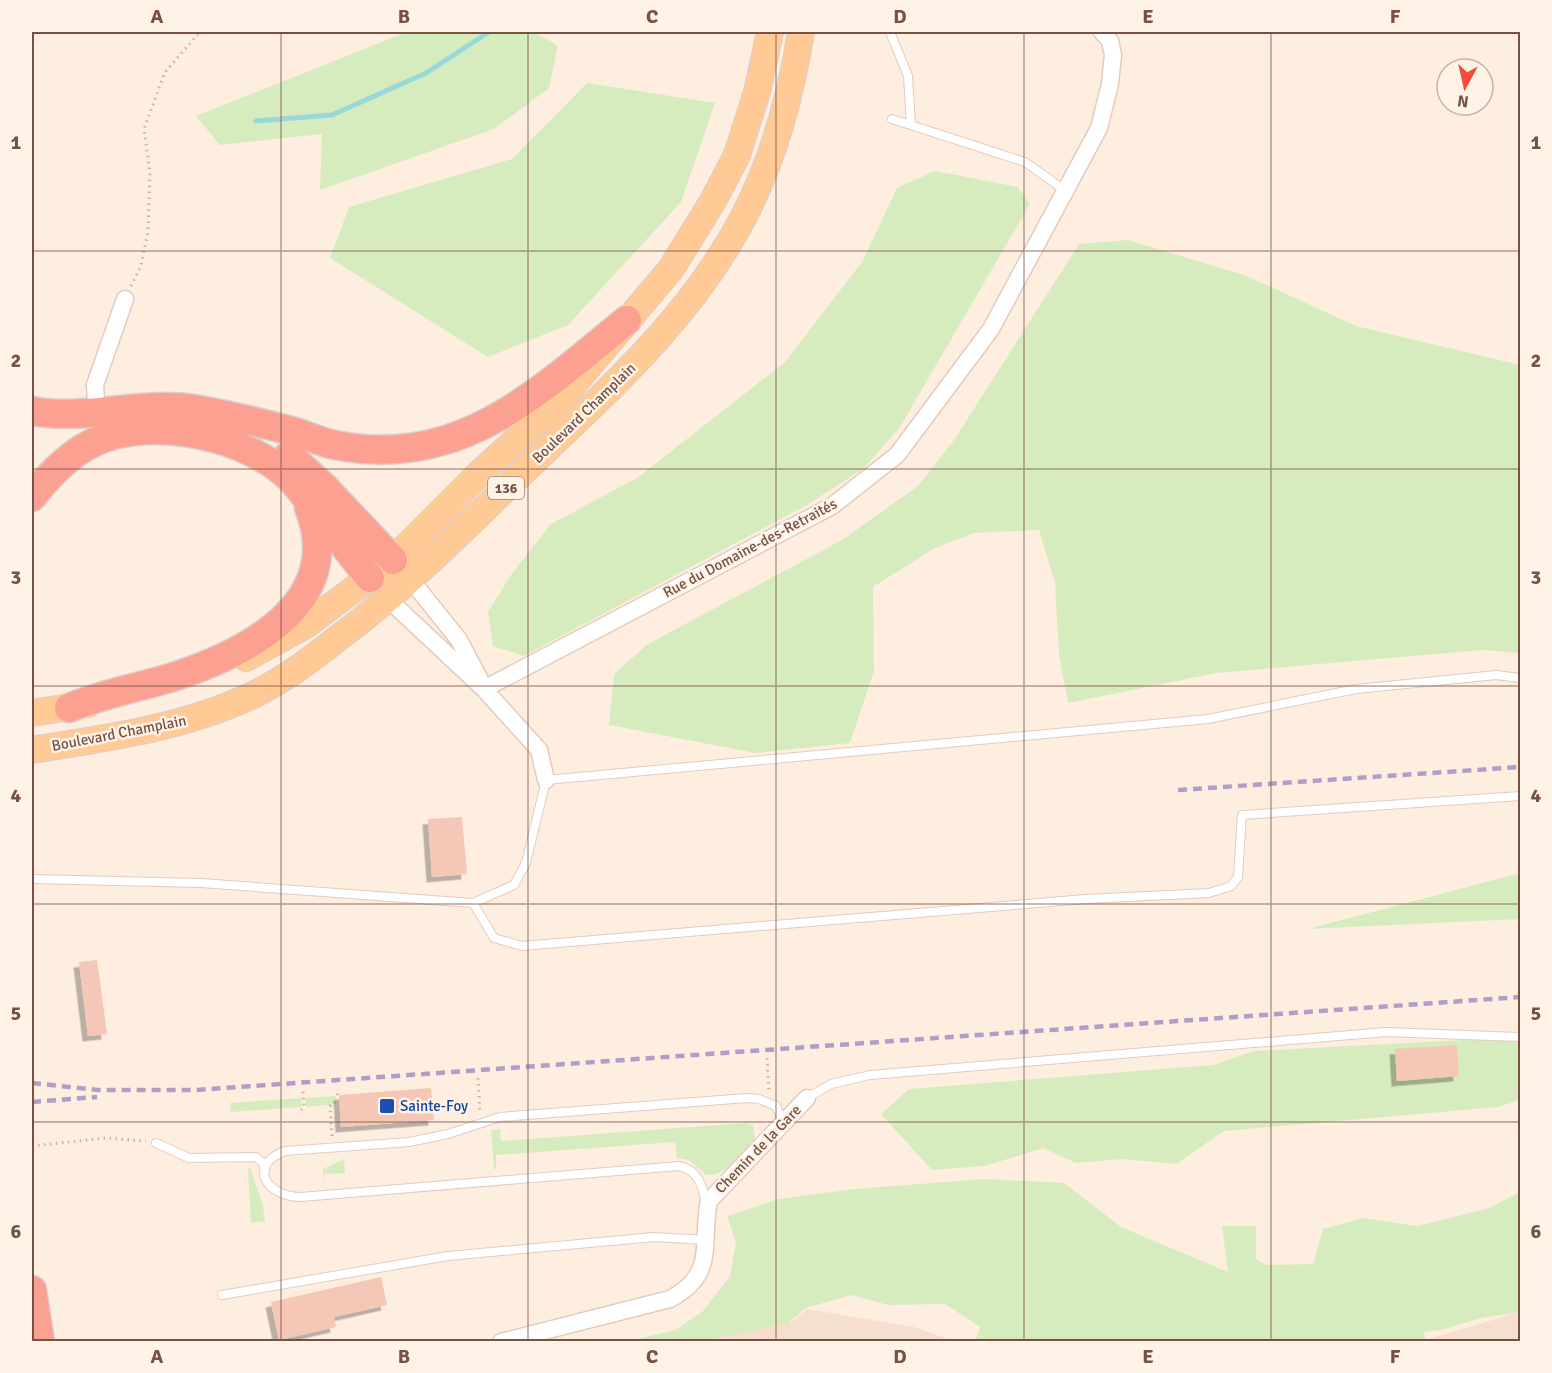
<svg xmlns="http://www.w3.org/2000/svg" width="1552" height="1373" viewBox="0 0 1552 1373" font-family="Signika,sans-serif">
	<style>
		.residential { fill: #f6dfce }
		.green { fill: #d6ecbe }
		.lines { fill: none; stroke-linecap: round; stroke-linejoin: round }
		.stream { stroke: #99d8da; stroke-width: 5 }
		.building { fill: #f5c7b6; filter: url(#shadow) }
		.lane-casing { stroke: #e4cbbe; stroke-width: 10 }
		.street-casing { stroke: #e4cbbe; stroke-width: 19 }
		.primary-casing { stroke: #d9cecb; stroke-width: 28 }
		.highway-casing { stroke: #d9cecb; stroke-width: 31 }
		.path { stroke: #d9aa99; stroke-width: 3; stroke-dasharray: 1.5 4.5; stroke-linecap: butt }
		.lane { stroke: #fff; stroke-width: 8 }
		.street { stroke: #fff; stroke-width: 16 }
		.primary { stroke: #ffca95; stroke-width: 26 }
		.highway { stroke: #fca192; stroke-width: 28 }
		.rail { stroke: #af9fc7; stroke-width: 4.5; stroke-dasharray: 9 6; stroke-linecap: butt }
		.grid { fill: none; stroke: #765146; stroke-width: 1.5; stroke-opacity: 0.55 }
		.transit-dot { fill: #1a4fb4; stroke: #fff3e7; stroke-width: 2 }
		.labels { text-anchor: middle; stroke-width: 5; stroke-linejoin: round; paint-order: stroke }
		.shield { fill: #fff3e7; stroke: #9f8276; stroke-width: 1.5 }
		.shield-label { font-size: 14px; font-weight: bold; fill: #765146 }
		.street-label { font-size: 15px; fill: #765146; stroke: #fff3e7 }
		.transit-label { font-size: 15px; fill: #164399; stroke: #fff3e7; text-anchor: start }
		.neatline { fill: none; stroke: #765146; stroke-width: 2 }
		.grid-label { font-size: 20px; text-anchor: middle; font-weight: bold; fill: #765146 }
	</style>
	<defs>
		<filter id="shadow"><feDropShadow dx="-5.5" dy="5.5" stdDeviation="0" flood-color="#0004"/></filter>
	</defs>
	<rect width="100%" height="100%" fill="#feeee0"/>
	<!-- residential -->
	<path class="residential" d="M807 1309 914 1327 954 1341 690 1342 792 1322Z
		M1520 1312V1341L1417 1342 1435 1337Z"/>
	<!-- green -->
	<path class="green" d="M407 32H533L558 46 549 88 494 129 320 190 322 134 220 145 196 116Z
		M587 83 715 103 681 202 568 325 488 357 330 258 349 207 512 159Z
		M935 171 1018 187 1030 204 900 427 864 468 809 504 524 656 493 646 488 612 511 575 551 524 637 478 785 362 862 262 897 188Z
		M1128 240 1247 276 1356 326 1520 365V653L1482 650 1216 673 1068 703 1059 654 1055 583 1039 530 974 533 933 549 873 587 874 671 850 743 756 753 609 725 614 674 648 644 842 540 918 486 954 440 1079 244Z
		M1520 873V919L1308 929Z
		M1519 1037 1520 1100 1498 1107 1224 1131 1176 1164 1123 1159 1076 1163 1043 1148 985 1166 932 1170 881 1114 909 1089 1213 1065 1254 1051Z
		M336 1096V1104L306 1107V1098Z
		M301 1098 302 1107 231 1112 230 1103Z
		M747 1123 753 1126 755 1140C745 1154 725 1177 706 1175L689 1160 677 1158 675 1142 496 1155V1169H494L491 1130 500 1129 501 1141Z
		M344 1159 345 1173 324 1174 323 1188V1169Z
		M250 1167C256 1189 263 1197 265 1221L251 1223 248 1169Z
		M984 1179 1064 1183 1121 1227 1228 1272 1222 1226H1256V1259L1266 1265 1313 1264 1323 1229 1363 1218 1417 1226 1489 1208 1520 1192V1312L1481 1318 1441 1330 1424 1332 1426 1341 975 1342 980 1327 945 1304 888 1305 851 1295 806 1308 788 1323 704 1341H627L676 1330 703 1311 730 1276 736 1242 727 1216 778 1199 855 1189Z"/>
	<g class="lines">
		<!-- stream -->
		<path class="stream" d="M256 121 332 115 426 73 489 32"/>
	</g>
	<!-- building -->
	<path class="building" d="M462 817 467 874 432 877 428 819Z
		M97 960 107 1034 88 1036 79 962Z
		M1457 1045 1459 1076 1397 1081 1395 1049Z
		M431 1088 434 1120 341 1127 339 1095Z
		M381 1277 387 1305 334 1317 336 1327 279 1340 271 1302Z"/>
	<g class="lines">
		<!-- lane casing -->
		<g class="lane-casing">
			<path id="lane" d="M890 32 908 76 911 125
				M892 119 1025 162 1066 191
				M32 879 201 883 473 903 514 885 526 863 546 780 1208 719 1356 689 1496 675 1520 678
				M473 903 494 938 522 946 1086 899 1209 893 1231 886 1238 877 1242 815 1520 796
				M807 1098 831 1084 870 1075 1386 1032 1520 1037
				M156 1143 189 1158 256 1157 263 1163 265 1170
				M706 1205C703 1187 699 1170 679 1166L301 1197C266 1197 247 1165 285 1151L409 1142 448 1134 500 1117 747 1098 759 1099 776 1106 780 1115V1123
				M222 1295 448 1256 654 1237 706 1240"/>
		</g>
		<!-- street casing -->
		<g class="street-casing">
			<path id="street" d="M97 419 95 385 125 299
				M411 580 459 640 480 680
				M389 600 484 689 539 750 546 780
				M484 689 832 506 897 455 991 329 1099 128 1110 84 1113 55 1110 41 1102 32
				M501 1342 670 1299C718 1273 700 1244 709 1201L807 1098"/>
		</g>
		<!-- primary casing -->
		<g class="primary-casing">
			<path id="primary" d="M246 658 306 625 393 560 481 472 562 398 671 269 713 201 737 155 757 92 770 32
				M32 713 88 704
				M32 750C107 738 184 728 253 695 284 680 310 660 337 639 400 592 452 541 508 486 594 403 687 325 743 218 773 161 791 95 801 32"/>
		</g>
		<!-- highway casing -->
		<g class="highway-casing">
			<path id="highway" d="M32 411C85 421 140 401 194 409 225 414 257 422 288 430 304 434 319 442 335 445 460 470 538 392 627 320
				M289 455 324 487 393 560
				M32 497C46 479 65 459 85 447 139 414 237 433 283 472 296 482 306 498 316 510 334 533 352 556 370 578
				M69 708C102 694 136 688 170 678 246 654 347 603 309 508
				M32 1290 40 1342"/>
		</g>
		<!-- path -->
		<path class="path" d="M131 286 141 266 148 231 150 173 144 129 165 72 200 32
			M767 1058 769 1092
			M478 1078 480 1112
			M301 1110 304 1107 303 1091
			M332 1136 330 1106 338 1105 337 1089
			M32 1146 106 1138 146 1141"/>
		<!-- lane -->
		<use href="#lane" class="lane"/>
		<!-- street -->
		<use href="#street" class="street"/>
		<!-- primary -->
		<use href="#primary" class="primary"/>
		<!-- highway -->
		<use href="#highway" class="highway"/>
		<!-- rail -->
		<path class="rail" d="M1178 790 1520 767
			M32 1083 98 1090H196L1520 997
			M32 1102 97 1097"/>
	</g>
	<!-- grid -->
	<path class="grid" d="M281 32V1342M528 32V1342M776 32V1342M1024 32V1342M1271 32V1342M32 251H1520M32 469H1520M32 686H1520M32 904H1520M32 1122H1520"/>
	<!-- markers -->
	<rect class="transit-dot" x="379" y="1098" width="16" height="16" rx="3"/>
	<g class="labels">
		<!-- shield labels -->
		<rect class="shield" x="488" y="477" width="36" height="22" rx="4.5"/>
		<g class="shield-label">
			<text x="506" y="493">136</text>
		</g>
		<!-- street labels -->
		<g class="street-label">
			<text transform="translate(584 413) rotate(-44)" y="5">Boulevard Champlain</text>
			<text transform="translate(750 548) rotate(-28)" y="5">Rue du Domaine-des-Retraités</text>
			<text transform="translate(119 733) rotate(-11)" y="5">Boulevard Champlain</text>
			<text transform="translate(758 1149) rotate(-46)" y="5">Chemin de la Gare</text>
		</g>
		<!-- transit labels -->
		<g class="transit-label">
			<text x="400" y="1111">Sainte-Foy</text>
		</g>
	</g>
	<!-- border -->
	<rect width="1552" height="1373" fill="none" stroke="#fff3e7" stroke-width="66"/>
	<!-- north arrow -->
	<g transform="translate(1465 87) rotate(188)"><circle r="28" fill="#fff3e7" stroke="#c8b2a7" stroke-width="1.5"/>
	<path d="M0-4.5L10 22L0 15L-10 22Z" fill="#f04e3d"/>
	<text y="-9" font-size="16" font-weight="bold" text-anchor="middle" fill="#765146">N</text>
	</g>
	<rect x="33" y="33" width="1486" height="1307" class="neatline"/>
	<g class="grid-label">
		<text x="157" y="23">A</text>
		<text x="404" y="23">B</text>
		<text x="652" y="23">C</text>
		<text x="900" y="23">D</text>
		<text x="1148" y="23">E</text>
		<text x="1395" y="23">F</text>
		<text x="16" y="149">1</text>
		<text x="1536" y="149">1</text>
		<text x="16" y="367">2</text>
		<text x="1536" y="367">2</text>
		<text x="16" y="584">3</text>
		<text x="1536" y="584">3</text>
		<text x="16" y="802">4</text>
		<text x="1536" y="802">4</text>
		<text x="16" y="1020">5</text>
		<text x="1536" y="1020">5</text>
		<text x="16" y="1238">6</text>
		<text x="1536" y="1238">6</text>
		<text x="157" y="1363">A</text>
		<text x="404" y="1363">B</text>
		<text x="652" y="1363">C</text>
		<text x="900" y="1363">D</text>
		<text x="1148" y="1363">E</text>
		<text x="1395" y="1363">F</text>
	</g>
</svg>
